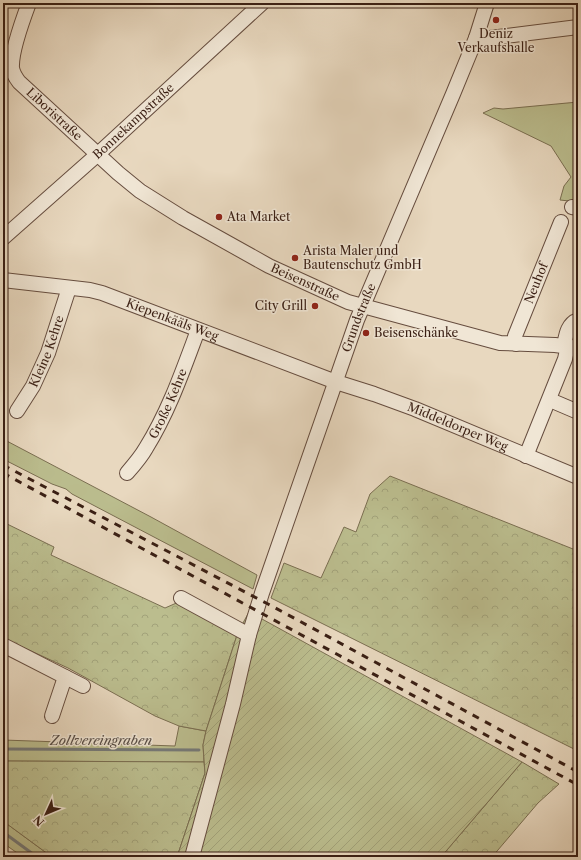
<svg xmlns="http://www.w3.org/2000/svg" width="581" height="860" viewBox="0 0 581 860" font-family="'Libre Caslon Text',serif">
	<style>
		.grass { fill: #bbbd8e; stroke: #7a6e51 }
		.forest { fill: url(#forest-crowns); stroke: #7a6e51 }
		.garden { fill: url(#garden-furrows); stroke: #7a6e51 }
		.lines { fill: none; stroke-linecap: round; stroke-linejoin: round }
		.stream { stroke: #757a79; stroke-width: 3 }
		.minor-casing { stroke: #664d3f; stroke-width: 16 }
		.minor { stroke: #f0e6d5; stroke-width: 14 }
		.rail { stroke: #3a1f14; stroke-width: 3; stroke-dasharray: 7 7; stroke-linecap: butt }
		.poi-dot { fill: #8f2418; stroke: #f0e6d5; stroke-width: 1.5 }
		.labels { text-anchor: middle; stroke-width: 3; stroke-linejoin: round; paint-order: stroke }
		.poi-label { font-size: 12px; fill: #3a1f14; stroke: #f0e6d5; text-anchor: start }
		.street-label { font-size: 12px; fill: #3a1f14; stroke: #f0e6d5 }
		.water-label { font-size: 13px; font-style: italic; fill: #574d47; stroke: #f0e6d5 }
	</style>
	<defs>
		<pattern id="forest-crowns" width="20" height="18" patternUnits="userSpaceOnUse"><rect width="20" height="18" fill="#bbbd8e"/><path d="M2 6a3 3 0 1 1 6 0M12 15a3 3 0 1 1 6 0" fill="none" stroke="#a2a27a"/></pattern>
		<pattern id="garden-furrows" width="10" height="10" patternUnits="userSpaceOnUse"><rect width="10" height="10" fill="#bbbd8e"/><path d="M-1 1l2-2M0 10L10 0M9 11l2-2" fill="none" stroke="#a2a27a"/></pattern>
	</defs>
	<rect width="100%" height="100%" fill="#e8d8bf"/>
	<filter id="stains"><feTurbulence type="fractalNoise" baseFrequency=".005" numOctaves="4"/><feColorMatrix values="0 0 0 0 .2 0 0 0 0 .09 0 0 0 0 .02 0 0 0 .5 -.17"/></filter>
	<radialGradient id="worn" r=".72"><stop offset=".6" stop-color="#630" stop-opacity="0"/><stop offset="1" stop-color="#630" stop-opacity=".3"/></radialGradient>
	<!-- grass -->
	<path class="grass" d="M578 102V202L560 200 564 186 571 177 551 146 483 113 494 108 503 109Z
		M3 439 151 517 257 575 253 589 72 494 66 489 52 484 3 459Z
		M179 726 206 731 203 745 204 762 3 761V740L175 746Z
		M3 821 52 857H23L3 843Z"/>
	<!-- forest -->
	<path class="forest" d="M390 476 578 551V751L271 598 284 563 321 578 344 527 356 532 370 494Z
		M3 522 54 547 51 555 165 608 181 601 238 632 206 731 179 726 155 716 68 668 3 638Z
		M3 761 204 762 205 773 177 857H52L3 821Z
		M522 762 559 784 538 803 492 857H441Z"/>
	<!-- garden -->
	<path class="garden" d="M249 612 262 619 522 762 441 857H177L205 773 203 745 206 731 238 632Z"/>
	<g class="lines">
		<!-- stream -->
		<path class="stream" d="M3 749 199 750
			M3 832 37 857"/>
		<!-- minor casing -->
		<g class="minor-casing">
			<g id="minor">
				<path id="s1" d="M29 3C23 19 11 53 12 68 13 74 16 78 19 82L118 173 140 191 183 218 269 266 348 302 500 343 555 345 578 348"/>
				<path d="M476 38H490L578 27"/>
				<path d="M572 207 578 208"/>
				<path id="s2" d="M3 238 98 154 262 3"/>
				<path id="s3" d="M3 280 90 290 102 293 336 382 374 394 415 409 578 477"/>
				<path id="s4" d="M516 344 515 336 561 222"/>
				<path d="M564 346C566 336 567 324 578 320"/>
				<path d="M550 400 578 412"/>
				<path id="s5" d="M17 411 33 386 48 353 69 288"/>
				<path d="M526 456 565 359 568 346"/>
				<path id="s6" d="M127 473C134 465 141 457 146 448 169 411 183 370 198 330"/>
				<path d="M181 598 249 635"/>
				<path d="M3 645 83 686"/>
				<path d="M52 716 65 677"/>
				<path id="s7" d="M192 857 233 704 249 635 262 593 357 320 453 94 476 38 487 3"/>
			</g>
		</g>
		<!-- minor -->
		<use href="#minor" class="minor"/>
		<!-- rail -->
		<path class="rail" d="M3 465 268 604 578 772
			M3 473 578 785"/>
	</g>
	<!-- markers -->
	<g class="poi-dot">
		<circle cx="496" cy="20" r="4"/>
		<circle cx="219" cy="217" r="4"/>
		<circle cx="295" cy="258" r="4"/>
		<circle cx="315" cy="306" r="4"/>
		<circle cx="366" cy="333" r="4"/>
	</g>
	<g class="labels">
		<!-- poi labels -->
		<g class="poi-label">
			<text x="496" y="38" text-anchor="middle">Deniz<tspan x="496" dy="14">Verkaufshalle</tspan></text>
			<text x="227" y="221">Ata Market</text>
			<text x="303" y="255">Arista Maler und<tspan x="303" dy="14">Bautenschutz GmbH</tspan></text>
			<text x="307" y="310" text-anchor="end">City Grill</text>
			<text x="374" y="337">Beisenschänke</text>
		</g>
		<!-- street labels -->
		<g class="street-label">
			<text dy="4" stroke="none"><textPath href="#s1" startOffset="131">Liboristraße</textPath></text>
			<text dy="4" stroke="none"><textPath href="#s2" startOffset="175">Bonnekampstraße</textPath></text>
			<text dy="4" stroke="none"><textPath href="#s1" startOffset="435">Beisenstraße</textPath></text>
			<text dy="4" stroke="none"><textPath href="#s4" startOffset="65">Neuhof</textPath></text>
			<text dy="4" stroke="none"><textPath href="#s7" startOffset="565">Grundstraße</textPath></text>
			<text dy="4" stroke="none"><textPath href="#s3" startOffset="175">Kiepenkääls Weg</textPath></text>
			<text dy="4" stroke="none"><textPath href="#s5" startOffset="67">Kleine Kehre</textPath></text>
			<text dy="4" stroke="none"><textPath href="#s6" startOffset="81">Große Kehre</textPath></text>
			<text dy="4" stroke="none"><textPath href="#s3" startOffset="480">Middeldorper Weg</textPath></text>
		</g>
		<!-- water labels -->
		<g class="water-label">
			<text x="101" y="745">Zollvereingraben</text>
		</g>
	</g>
	<!-- margin -->
	<rect width="581" height="860" fill="none" stroke="#e8d8bf" stroke-width="16"/>
	<rect x="4" y="4" width="573" height="852" fill="none" stroke="#3a1f14" stroke-width="2"/>
	<rect x="8" y="8" width="565" height="844" fill="none" stroke="#3a1f14"/>
	<!-- north arrow -->
	<g transform="translate(46 814) rotate(226)" stroke="#f0e6d5" stroke-width="3" paint-order="stroke">
	<path d="M0-3L7 15L0 10L-7 15Z" fill="#3a1f14"/>
	<text y="-6" font-size="11" font-weight="bold" text-anchor="middle" fill="#3a1f14">N</text>
	</g>
	<rect width="100%" height="100%" filter="url(#stains)"/>
	<rect width="100%" height="100%" fill="url(#worn)"/>
</svg>
